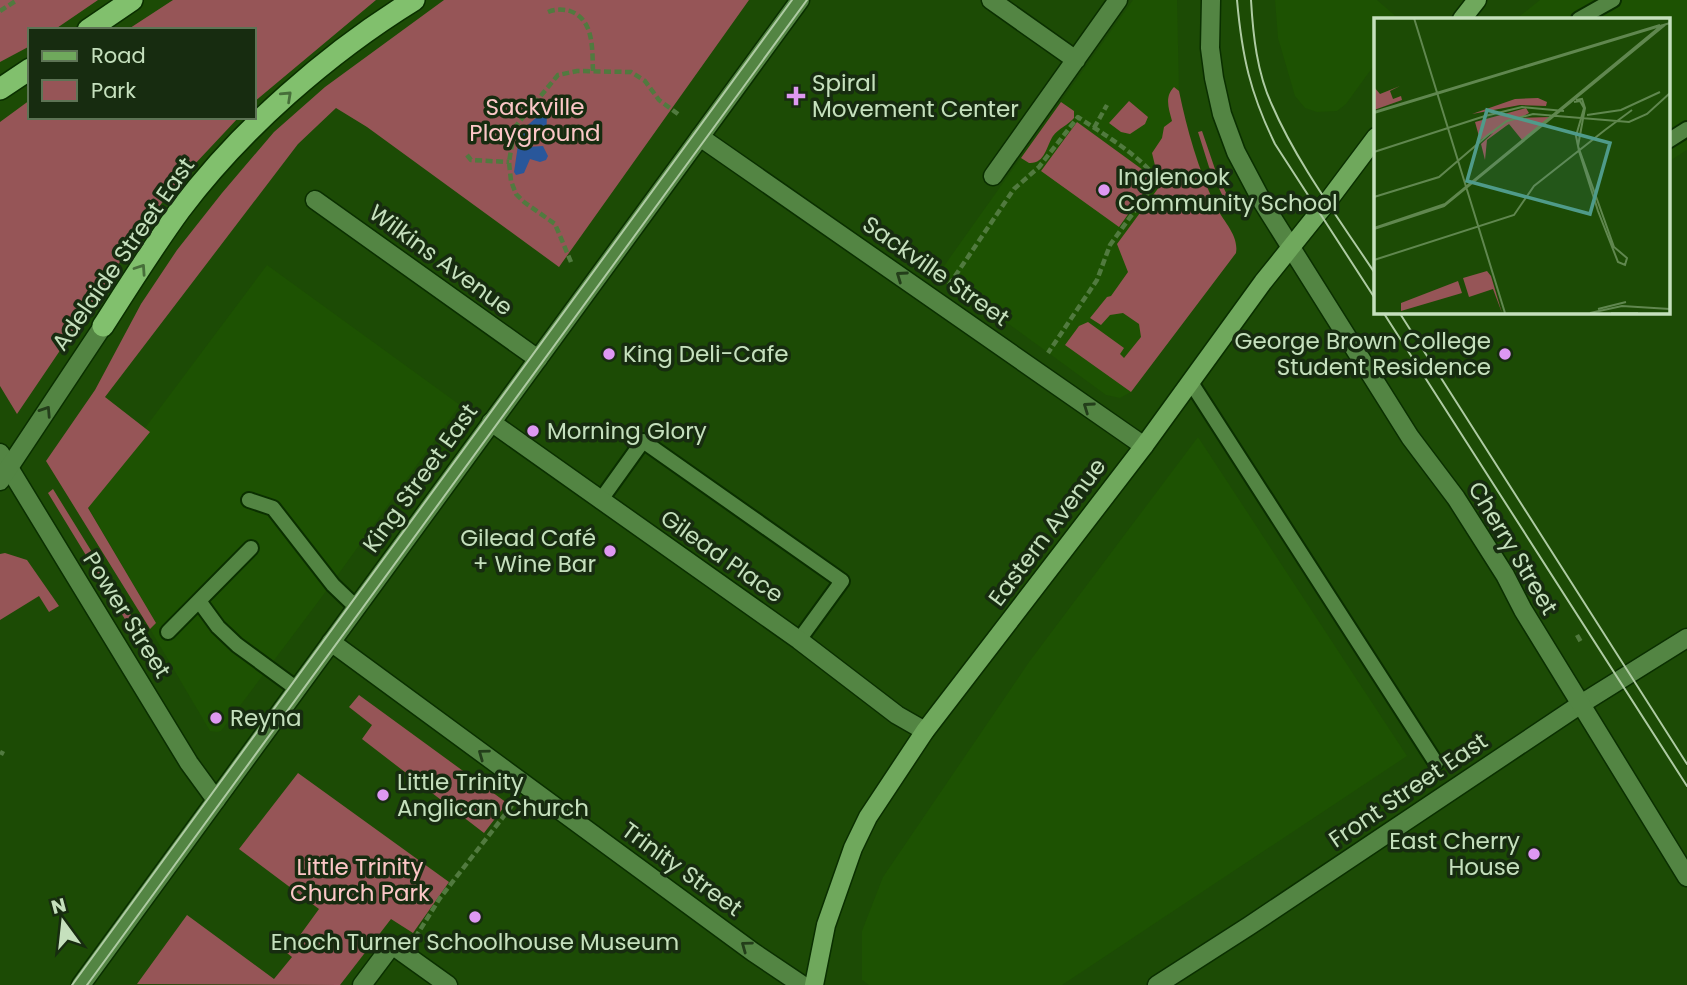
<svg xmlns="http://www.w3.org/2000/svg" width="1687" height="985" viewBox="0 0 1687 985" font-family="Poppins,sans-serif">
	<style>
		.built { fill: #1d5202 }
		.green { fill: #965557 }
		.water { fill: #29579b }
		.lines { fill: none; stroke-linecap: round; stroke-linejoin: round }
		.lane-casing { stroke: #0a2f00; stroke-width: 18 }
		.street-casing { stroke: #0a2f00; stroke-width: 21 }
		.secondary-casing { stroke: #0a2f00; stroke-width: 21 }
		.primary-casing { stroke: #0a2f00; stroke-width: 21 }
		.highway-casing { stroke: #0a2f00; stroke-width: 24 }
		.path { stroke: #517a3f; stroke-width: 4.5; stroke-dasharray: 7 3.5; stroke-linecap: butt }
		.lane { stroke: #538543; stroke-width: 14 }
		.street { stroke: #538543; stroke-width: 18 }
		.secondary { stroke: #538543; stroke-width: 18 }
		.primary { stroke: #6fa85c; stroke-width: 18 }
		.highway { stroke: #81c06d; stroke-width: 21 }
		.tram { stroke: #aecba3; stroke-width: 2 }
		.oneway { stroke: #476f3a }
		.oneway2 { stroke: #233e1a }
		.poi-dot { fill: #de98f2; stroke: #172c10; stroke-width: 2.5 }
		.labels { text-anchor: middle; stroke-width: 7; stroke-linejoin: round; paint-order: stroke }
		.poi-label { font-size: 23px; fill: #c5e0bd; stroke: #172c10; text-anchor: start }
		.park-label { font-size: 23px; fill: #fcc7c7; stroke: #172c10 }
		.street-label { font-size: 23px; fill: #c5e0bd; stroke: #172c10 }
		.inset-road { fill: none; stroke: #60874f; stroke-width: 2 }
		.view { fill: #4f9b8a; fill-opacity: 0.15; stroke: #4f9b8a; stroke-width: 3.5 }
		.inset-edge { fill: none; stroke: #c5e0bd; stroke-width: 3.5 }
	</style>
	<rect width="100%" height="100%" fill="#1c4b05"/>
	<!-- built -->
	<path class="built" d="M1133 0H1177L1179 91 1184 117 1202 173 1216 207 1236 240 1237 247 1236 253 1131 392 1120 398 1106 395 939 273Z
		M1275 0H1377L1399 19H1376L1375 64 1346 104 1337 111 1317 112 1305 108 1295 96 1278 38Z
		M1540 0H1687V150L1668 162V19H1516Z
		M267 265 460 405 327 590 221 731 217 732 210 731 150 629 156 623 88 507 149 432 145 428Z
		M1198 437 1407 756 1062 985H869L862 980V931L883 877 1029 662Z"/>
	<!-- green -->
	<path class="green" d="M0 0H98L54 30H30V46L0 62Z
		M173 0H376L254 102V30H127Z
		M444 0H749L559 267 367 127 336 108 298 144 105 397 150 432 88 508 156 623 150 629 46 461 95 390 141 304 177 250 222 193 274 132 325 87Z
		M1174 87 1179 91C1187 130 1198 168 1215 205 1223 221 1239 235 1236 253L1131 392 1065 345 1079 326 1088 322 1124 348 1120 354 1124 358 1141 337 1139 324 1123 313 1110 315 1101 325 1090 318 1107 297 1111 296 1128 272 1117 244 1165 179 1157 174 1152 153 1162 138 1164 127 1172 121C1169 109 1164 97 1174 87Z
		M30 100V117H239L178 182 145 225 17 414 0 386V122Z
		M1129 101 1148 117 1145 124 1130 134 1121 132 1109 123Z
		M1061 102 1074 111V118C1068 125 1058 129 1053 136 1046 147 1045 164 1029 163L1021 158Z
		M1077 122 1154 178 1119 227 1041 171Z
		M1202 131 1216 172 1229 199 1225 201 1209 167 1198 132Z
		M53 489 155 654 148 657 48 493Z
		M5 553 27 560 59 606 49 612 39 596 0 620V554Z
		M359 695 507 803 484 833 362 739 372 725 349 707Z
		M298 773 449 882 413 933 391 919 340 985 137 984 187 915 274 979 292 957 287 953 319 909 239 849Z"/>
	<!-- water -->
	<path class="water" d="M549 102 552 107 547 116 546 137 538 140 528 134 522 138 527 147 543 146 548 156 546 160 540 162 530 159 524 173 516 175 514 172 520 132 538 116 542 104Z"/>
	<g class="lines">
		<!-- lane casing -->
		<g class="lane-casing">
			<path id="lane" d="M1579 19 1613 0
				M1668 141 1687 129
				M1190 381 1436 763
				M249 500 273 508 333 585 356 607
				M600 501 643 441 842 581 799 640
				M199 601 218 627 237 645 297 689
				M168 632 251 548"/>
		</g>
		<!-- street casing -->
		<g class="street-casing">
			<path id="street" d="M991 0 1076 60
				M700 137 1144 446
				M993 176 1118 0
				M315 200 538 359
				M491 422 799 640 897 715 925 731
				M0 453 189 763 216 800
				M331 642 753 952 802 985
				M362 985 392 945 448 985
				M1157 985 1249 926 1581 704 1687 638"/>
		</g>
		<!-- secondary casing -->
		<g class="secondary-casing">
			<path id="secondary" d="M1211 0 1210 48 1214 78 1222 114 1236 152 1263 203 1410 437 1456 498 1505 575 1523 610 1687 877
				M0 481 103 326
				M81 985 800 0"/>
		</g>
		<!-- primary casing -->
		<g class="primary-casing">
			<path id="primary" d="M1462 19 1477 0
				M814 985 826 925 853 848 868 817 925 731 1144 446 1263 282 1328 201 1376 137"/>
		</g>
		<!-- highway casing -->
		<g class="highway-casing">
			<path id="highway" d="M88 30 132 0
				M0 89 30 69
				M103 326C128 287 153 247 180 210 241 129 328 53 414 0"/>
		</g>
		<!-- path -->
		<path class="path" d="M0 11 17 0
			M548 12C555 9 562 9 570 11 595 20 592 51 593 72
			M1094 128 1107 105
			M467 155 471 160 509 162
			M571 262 555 224 524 202 516 194 511 181 509 162 515 127 558 75 577 71 631 72 645 81 659 100 678 114
			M949 285 1014 189 1039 167 1078 117C1100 132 1144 158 1157 180L1110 245 1097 280 1048 353
			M1577 635 1581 642
			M0 752 4 754
			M415 938 440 898 514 803"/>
		<!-- lane -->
		<use href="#lane" class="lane"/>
		<!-- street -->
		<use href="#street" class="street"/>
		<!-- secondary -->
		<use href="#secondary" class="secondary"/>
		<!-- primary -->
		<use href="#primary" class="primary"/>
		<!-- highway -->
		<use href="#highway" class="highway"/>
		<!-- tram -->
		<path class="tram" d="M1237 0C1242 56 1250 93 1275 144L1376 300
			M1251 0C1253 35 1257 73 1272 105 1298 165 1340 220 1376 275
			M1383 312 1687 786
			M1399 312 1687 764
			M72 985 792 0
			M87 985 807 0"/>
	</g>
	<!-- one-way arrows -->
	<defs><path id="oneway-chevron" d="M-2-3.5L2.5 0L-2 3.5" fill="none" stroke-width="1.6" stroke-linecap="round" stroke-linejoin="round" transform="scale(1.75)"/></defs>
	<g class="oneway">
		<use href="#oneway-chevron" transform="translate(287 96) rotate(-43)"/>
		<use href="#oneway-chevron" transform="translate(141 269) rotate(-56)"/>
	</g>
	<g class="oneway2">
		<use href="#oneway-chevron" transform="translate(901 276) rotate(-145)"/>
		<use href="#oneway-chevron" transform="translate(1088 407) rotate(-145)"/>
		<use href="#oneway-chevron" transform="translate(46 411) rotate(-57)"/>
		<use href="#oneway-chevron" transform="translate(483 754) rotate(-144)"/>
		<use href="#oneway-chevron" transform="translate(746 946) rotate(-144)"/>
	</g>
	<!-- markers -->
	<g class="poi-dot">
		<path d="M792.5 85.5h7v7h7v7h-7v7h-7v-7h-7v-7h7z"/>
		<circle cx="1104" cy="190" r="7"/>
		<circle cx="609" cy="354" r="7"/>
		<circle cx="1505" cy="354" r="7"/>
		<circle cx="533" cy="431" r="7"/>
		<circle cx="610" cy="551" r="7"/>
		<circle cx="216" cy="718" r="7"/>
		<circle cx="383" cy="795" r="7"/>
		<circle cx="1534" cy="854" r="7"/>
		<circle cx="475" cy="917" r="7"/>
	</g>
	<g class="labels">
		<!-- poi labels -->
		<g class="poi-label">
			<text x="812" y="91">Spiral<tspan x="812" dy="26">Movement Center</tspan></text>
			<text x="1118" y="185">Inglenook<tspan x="1118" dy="26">Community School</tspan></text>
			<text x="1491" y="349" text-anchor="end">George Brown College<tspan x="1491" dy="26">Student Residence</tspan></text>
			<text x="623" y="362">King Deli-Cafe</text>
			<text x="547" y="439">Morning Glory</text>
			<text x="596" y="546" text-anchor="end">Gilead Café<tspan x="596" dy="26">+ Wine Bar</tspan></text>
			<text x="230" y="726">Reyna</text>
			<text x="397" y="790">Little Trinity<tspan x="397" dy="26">Anglican Church</tspan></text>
			<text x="1520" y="849" text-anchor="end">East Cherry<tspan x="1520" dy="26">House</tspan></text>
			<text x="475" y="950" text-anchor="middle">Enoch Turner Schoolhouse Museum</text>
		</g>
		<!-- park labels -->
		<g class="park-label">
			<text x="535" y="115">Sackville<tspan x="535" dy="26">Playground</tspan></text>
			<text x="360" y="875">Little Trinity<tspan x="360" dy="26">Church Park</tspan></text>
		</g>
		<!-- street labels -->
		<g class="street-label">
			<text transform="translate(123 254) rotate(-55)" y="8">Adelaide Street East</text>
			<text transform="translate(441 260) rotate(36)" y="8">Wilkins Avenue</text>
			<text transform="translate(936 271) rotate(35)" y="8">Sackville Street</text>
			<text transform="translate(420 478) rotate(-54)" y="8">King Street East</text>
			<text transform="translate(1047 532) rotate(-53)" y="8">Eastern Avenue</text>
			<text transform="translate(1513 548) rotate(59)" y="8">Cherry Street</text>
			<text transform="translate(722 556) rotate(35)" y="8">Gilead Place</text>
			<text transform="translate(127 615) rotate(58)" y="8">Power Street</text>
			<text transform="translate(1408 790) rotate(-34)" y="8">Front Street East</text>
			<text transform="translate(682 869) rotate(36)" y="8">Trinity Street</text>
		</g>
	</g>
	<!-- overview -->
	<g transform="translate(1374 18)">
		<rect width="296" height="296" fill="#1c4b05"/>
		<path d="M26 68 16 73 19 81 27 78 28 82 0 92V69L6 76ZM164 80 173 84 172 88 146 87 98 96 141 81ZM152 90 155 95 106 122 101 104ZM177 99 148 122 135 106 132 108 113 122 111 142 107 126 121 113 145 100ZM113 253 117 258 128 295 119 271 95 279 89 260ZM84 263 88 275 27 293V285Z" fill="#965557"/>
		<path class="inset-road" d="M40 0 131 295M200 84 206 83 210 90 202 118 205 133 224 193 244 244 251 247 253 240 240 229 204 128 211 90 208 81 202 82M0 94 286 7M0 95 296 5M213 97 247 92 286 74M111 98 148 89 190 93M231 112 258 92M114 117 133 103 159 96 255 104 273 96 296 75M0 134 111 98M0 179 65 159 114 117M0 210 71 186 288 7M0 211 70 188 291 7M0 242 140 197 160 168 231 112M224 291 252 284M216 295 248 288 296 291M237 295H264"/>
		<path class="view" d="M113 92 236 125 216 196 93 163Z"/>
		<rect width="296" height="296" class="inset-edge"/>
	</g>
	<!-- legend -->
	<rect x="28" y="28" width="228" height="91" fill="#172c10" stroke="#5d7455" stroke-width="2"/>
	<rect x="42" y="51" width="35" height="10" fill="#6fa85c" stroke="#5d7455" stroke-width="2"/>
	<text x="91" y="63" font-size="21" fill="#c5e0bd">Road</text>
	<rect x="42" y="80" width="35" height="21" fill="#965557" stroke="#5d7455" stroke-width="2"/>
	<text x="91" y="98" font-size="21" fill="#c5e0bd">Park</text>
	<!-- north arrow -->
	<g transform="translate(63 922) rotate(345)" stroke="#172c10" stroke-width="5" paint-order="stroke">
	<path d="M0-5L12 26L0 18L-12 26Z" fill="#c5e0bd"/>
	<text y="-10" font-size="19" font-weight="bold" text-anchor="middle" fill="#c5e0bd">N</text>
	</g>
</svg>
